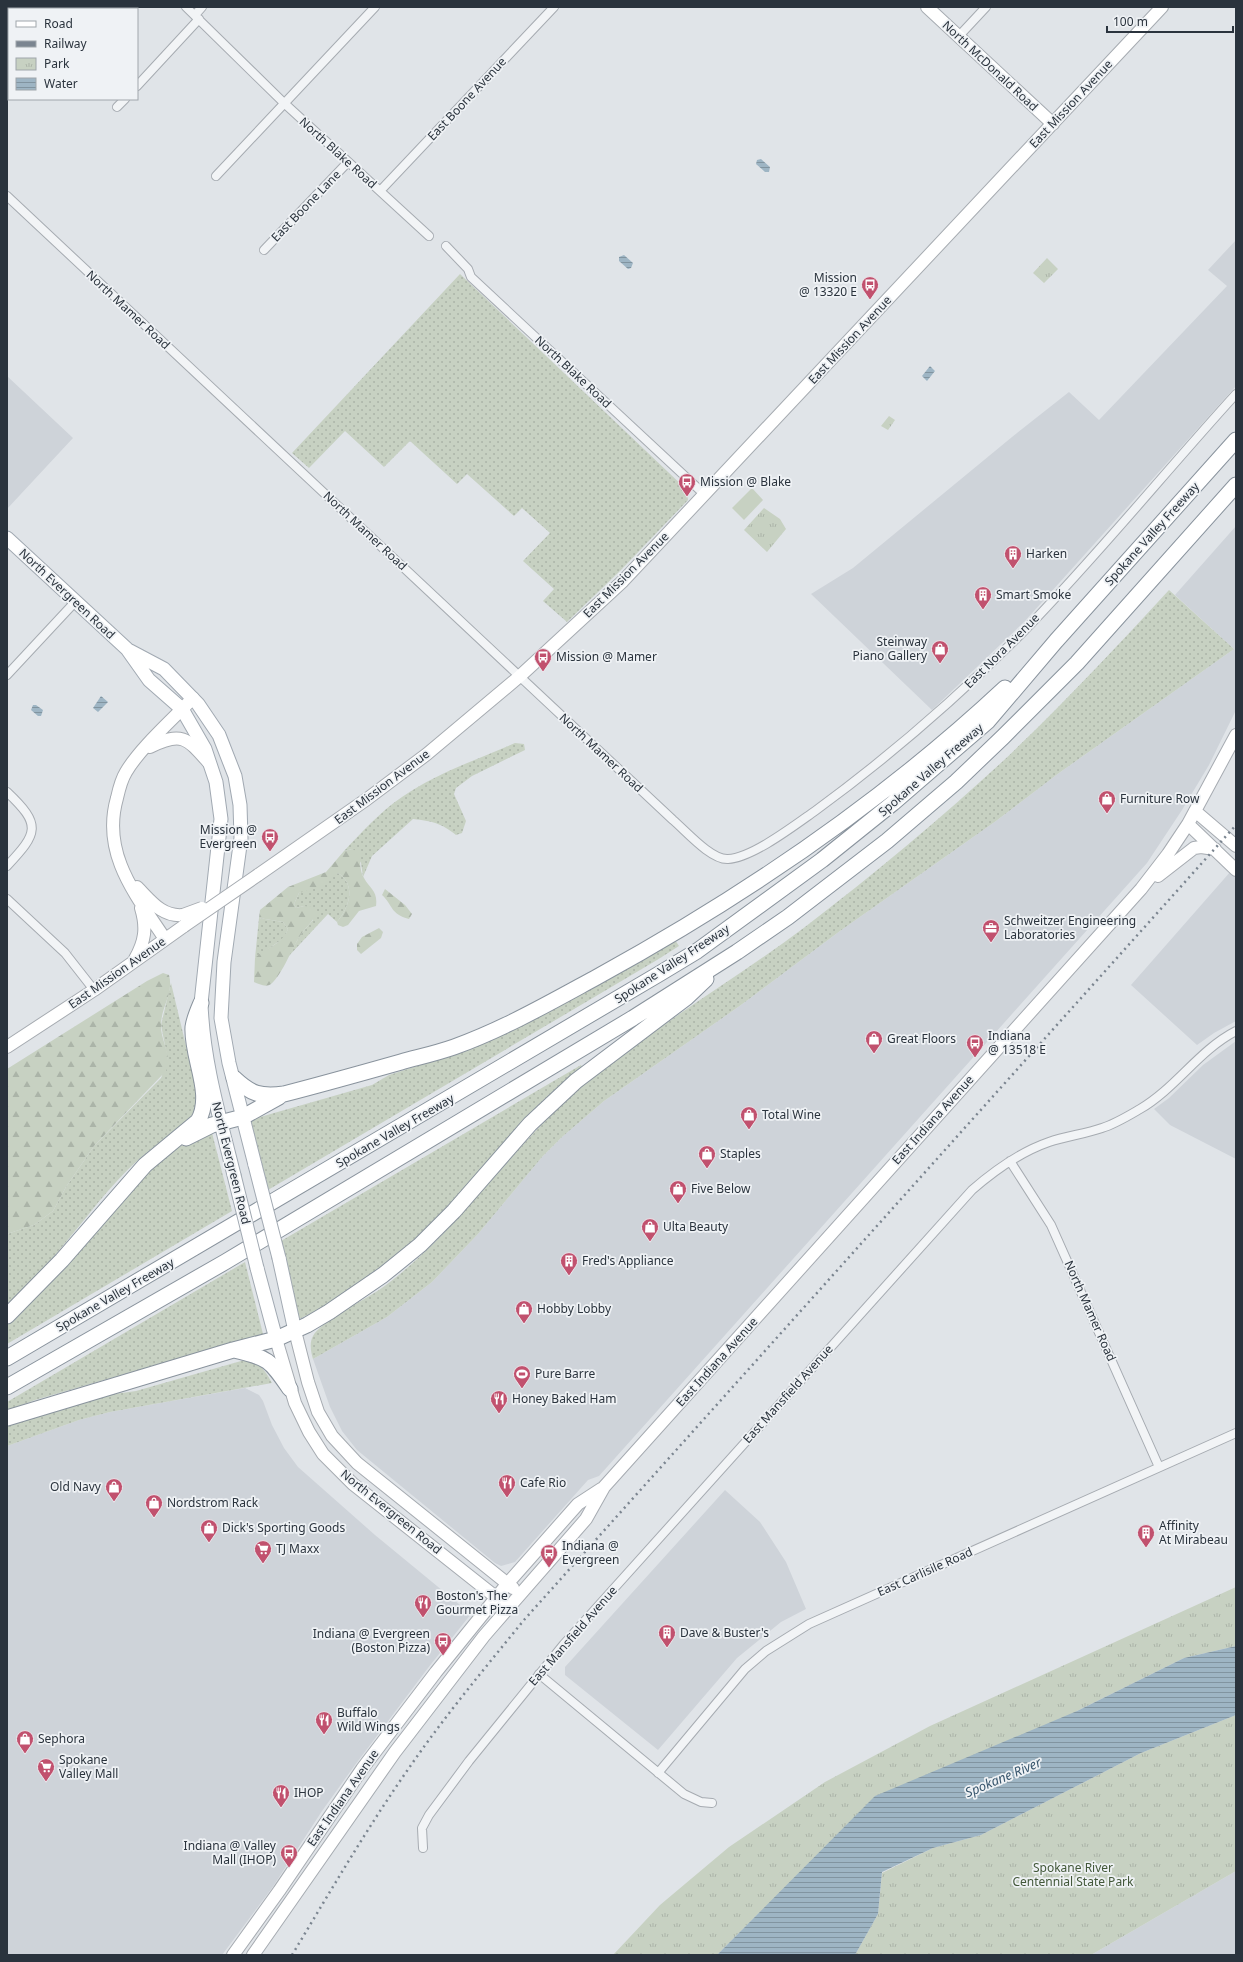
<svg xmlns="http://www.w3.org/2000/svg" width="1243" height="1962" viewBox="0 0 1243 1962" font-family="'Noto Sans',sans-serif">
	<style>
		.built { fill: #ced3d9 }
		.grass { fill: url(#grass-dots) }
		.forest { fill: url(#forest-firs) }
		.park { fill: url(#park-tufts) }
		.garden { fill: #c7d1c2 }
		.water { fill: url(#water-rules) }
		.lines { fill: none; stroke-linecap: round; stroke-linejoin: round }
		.street-casing { stroke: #a6abb1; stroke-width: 10 }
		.secondary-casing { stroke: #a6abb1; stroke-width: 14 }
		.primary-casing { stroke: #a1a9b2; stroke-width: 15 }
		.highway-casing { stroke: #89939d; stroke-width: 17 }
		.street { stroke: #f2f4f6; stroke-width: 8 }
		.secondary { stroke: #fff; stroke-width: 12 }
		.primary { stroke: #fff; stroke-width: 13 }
		.highway { stroke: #fff; stroke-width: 15 }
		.rail { stroke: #7b8590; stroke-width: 2.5; stroke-dasharray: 2 4; stroke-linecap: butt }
		.secondary-bridge-casing { stroke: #a6abb1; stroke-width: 14; stroke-linecap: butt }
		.primary-bridge-casing { stroke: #a1a9b2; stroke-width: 15; stroke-linecap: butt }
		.secondary-bridge { stroke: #fff; stroke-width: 12 }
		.primary-bridge { stroke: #fff; stroke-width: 13 }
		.labels { text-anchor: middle; stroke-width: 3.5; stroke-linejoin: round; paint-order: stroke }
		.street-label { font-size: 12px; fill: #2a333d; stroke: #eff2f5 }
		.poi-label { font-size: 12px; fill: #2a333d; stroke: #eff2f5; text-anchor: start }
		.park-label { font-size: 12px; fill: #425839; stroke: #eff2f5 }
		.water-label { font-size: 13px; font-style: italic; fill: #38566d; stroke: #eff2f5 }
	</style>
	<defs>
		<pattern id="grass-dots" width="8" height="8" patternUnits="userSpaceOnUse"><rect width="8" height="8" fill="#c7d1c2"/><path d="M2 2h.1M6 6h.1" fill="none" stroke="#abb4a8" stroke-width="1.8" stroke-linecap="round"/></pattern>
		<pattern id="forest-firs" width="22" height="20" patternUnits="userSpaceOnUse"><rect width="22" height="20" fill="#c7d1c2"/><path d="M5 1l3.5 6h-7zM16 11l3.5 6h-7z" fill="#abb4a8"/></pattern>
		<pattern id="park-tufts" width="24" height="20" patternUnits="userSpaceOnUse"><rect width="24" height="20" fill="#c7d1c2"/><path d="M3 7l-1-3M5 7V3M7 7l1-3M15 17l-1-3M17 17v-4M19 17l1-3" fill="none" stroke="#abb4a8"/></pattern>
		<pattern id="water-rules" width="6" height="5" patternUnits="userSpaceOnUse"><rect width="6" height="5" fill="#9eb5c4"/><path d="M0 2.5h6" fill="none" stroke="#8194a0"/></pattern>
	</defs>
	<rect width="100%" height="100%" fill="#e0e4e8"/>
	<!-- built -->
	<path class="built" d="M1236 240V386L1025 621 932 710 811 594 853 568 1012 437 1069 392 1099 420 1227 286 1208 270Z
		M7 376 73 438 7 509Z
		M1236 526V710L1209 765 1182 810 1147 863 599 1476 588 1480 515 1562 501 1566 495 1563 357 1450 342 1431 330 1407 313 1359 387 1317 432 1282 478 1234 542 1157 562 1137 604 1101 741 1005 840 931 996 821 1059 773 1234 649 1175 595Z
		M1231 871 1236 877V1021L1214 1033 1197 1045 1131 985Z
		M1236 1041V1159L1170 1125 1154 1109 1169 1098 1203 1065Z
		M245 1388 259 1395 263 1401 272 1425 284 1448 298 1467 375 1535 471 1614 428 1668 355 1765 322 1811 272 1888 222 1955H7V1446L79 1420 110 1412Z
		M725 1490 760 1522 786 1562 806 1609 781 1622 737 1658 658 1750 565 1675V1667Z
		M1236 1871V1955H1091Z"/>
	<!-- grass -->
	<path class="grass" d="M460 274 688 491 687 493 688 500 621 570 567 622 543 601 554 589 523 561 550 533 522 508 514 516 467 474 457 484 410 441 384 467 345 431 309 468 292 453Z
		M1169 590 1234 649 1059 773 996 821 840 931 741 1005 604 1101 562 1137 542 1157 478 1234 432 1282 387 1317 313 1359C311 1352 309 1343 313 1336 320 1322 364 1300 379 1290 402 1274 422 1255 441 1236 490 1185 531 1129 586 1083 655 1026 733 981 805 927 873 875 939 820 1002 762 1060 707 1115 649 1169 590Z
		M515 743 524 744 525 750 472 776 456 788 454 794 466 821 462 833 456 835C441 823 432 821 413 819L372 856 363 877 361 863 352 849 344 851C362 832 380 812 402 797 437 773 476 760 515 743Z
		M338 873C357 885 349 908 337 922L328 914 287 958 301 934 313 920 304 906 296 908 294 904 299 893Z
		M259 918 283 922 288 929 284 938 255 958Z
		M675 940 679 946 657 960 268 1190 250 1120 372 1085 389 1075 467 1050Z
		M171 983 198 1096C197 1123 169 1135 150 1150 119 1174 95 1207 70 1237 50 1262 29 1285 7 1308V1234L34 1225 53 1211 66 1187 94 1146 161 1078 168 1061 161 1025Z
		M581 1065 582 1067 432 1225 369 1279 314 1312 299 1319 281 1241Z
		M211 1129 232 1211 7 1344V1321L134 1183 176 1149Z
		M245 1262 263 1334 35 1400 7 1411V1402Z
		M241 1361C258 1359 265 1370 272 1383L110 1412 79 1420 7 1446V1425L14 1422 107 1395 136 1391Z"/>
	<!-- forest -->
	<path class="forest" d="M352 849 359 852C361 860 359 870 364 878 370 889 378 891 376 906L359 911 348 925 343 927 338 925 337 922C349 908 357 885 338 873L323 886 299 893 294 904 296 908 304 906 311 907 316 913C313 922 307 926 302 933 292 947 283 974 271 984 266 988 259 984 254 982L255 958C267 946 281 946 288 929L283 922 259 918 260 910 288 887 326 872 344 851Z
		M385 889 405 905 412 914 409 919C390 914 393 905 382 895Z
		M379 928 383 932 381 938 361 954 357 950V944L362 937Z
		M163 973 169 975C174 993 161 1007 161 1025 160 1039 173 1057 166 1071L94 1146 66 1187 53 1211 34 1225 7 1234V1069L147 981Z"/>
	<!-- park -->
	<path class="park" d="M1047 258 1058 269 1044 283 1033 273Z
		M889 416 895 420 888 430 881 426Z
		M764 508 780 519 786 529 767 552 744 530Z
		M1236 1587V1646L1184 1658 1077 1711 760 1912 717 1955H613L660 1905 729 1847 825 1782 930 1726Z
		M1236 1715V1871L1091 1955H855L878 1914 882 1873 933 1848 981 1835 1141 1753Z"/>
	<!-- garden -->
	<path class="garden" d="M752 488 763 500 744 520 732 508Z"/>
	<!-- water -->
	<path class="water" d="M761 159 770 167 769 172H765L756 164 757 160Z
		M624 255 633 263 631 268 628 269 619 261V257Z
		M930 366 935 371 927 381 922 376Z
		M101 696 108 702 98 712 93 708Z
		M33 705H36L43 710 41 716H38L31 710Z
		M1236 1646V1715L1141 1753 981 1835 933 1848 882 1872 878 1914 855 1955H717L875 1796 1077 1711 1184 1658Z"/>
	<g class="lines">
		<!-- street casing -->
		<g class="street-casing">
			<path id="street" d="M186 7 284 103 429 236
				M195 15 202 7
				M958 37 986 7
				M137 86 199 19
				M117 107 125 99
				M216 176 375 7
				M380 191 554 7
				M7 196 673 820C686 831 711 860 728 859 752 858 795 825 815 811 889 757 959 696 1024 631 1098 555 1165 472 1236 394
				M446 246 468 269 471 277 704 494
				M264 250 348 162
				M7 675 75 602
				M7 792C42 825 38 833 7 866
				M7 899 65 953 94 990
				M1010 1161 1051 1225 1159 1467
				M539 1674 684 1794 701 1802 712 1803
				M658 1773 745 1669 766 1651 809 1624 1236 1433
				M423 1848 422 1828 429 1815 469 1761 564 1644 972 1190C995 1170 1020 1152 1049 1142 1066 1136 1085 1134 1102 1128 1115 1124 1128 1116 1140 1109 1176 1088 1199 1050 1236 1031"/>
		</g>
		<!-- secondary casing -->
		<g class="secondary-casing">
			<path id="secondary" d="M927 7 1053 124
				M150 747C182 731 187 738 209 763
				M1195 811 1236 846
				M1188 824 1236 870
				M258 875 367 799 427 754 520 676 623 581 1162 7
				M1158 876 1194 848 1201 847 1215 849
				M137 887C151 901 162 917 183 915
				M165 939C136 895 101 854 117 798 119 789 121 780 126 772 140 748 173 719 193 698
				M135 959C145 941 147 928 141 908
				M7 1047 94 990 184 926
				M295 1331 308 1382 318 1412 332 1436 357 1463 513 1588
				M276 1339 295 1403 309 1432 323 1454 353 1484 502 1602
				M233 1955 279 1891 362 1769 436 1672 508 1583 578 1504 601 1489
				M253 1955 395 1752 484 1636 586 1519 604 1487 1141 889 1168 854 1188 824 1236 735"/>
		</g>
		<!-- primary casing -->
		<g class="primary-casing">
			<path id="primary" d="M7 538 127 649 149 680 182 709 205 749 216 782 221 819 201 1003C203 1062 220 1118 234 1175
				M130 651 164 669 198 704 219 735 235 776 240 805 241 838 224 962 221 1018 229 1063 255 1165
				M279 1258 295 1331
				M257 1268 276 1339"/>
		</g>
		<!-- highway casing -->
		<g class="highway-casing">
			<path id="highway" d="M234 1078C251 1094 260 1097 284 1094 323 1084 362 1073 401 1062 419 1057 437 1053 454 1047 504 1029 551 1002 597 977 743 897 884 801 1005 688
				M186 1138 212 1125 243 1117 279 1097
				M7 1316 62 1260 145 1165 198 1121C214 1094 191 1057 193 1027 194 1019 198 1010 201 1003
				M234 1350C269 1358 270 1360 290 1389
				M7 1358 659 974 697 951 822 860 893 803 988 721 1056 641 1236 440
				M7 1387 225 1262 633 1018 737 952 788 917 887 841 956 782 1003 737 1077 663 1236 485
				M7 1418 233 1350 276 1339 307 1325 329 1312 383 1275 420 1245 454 1211 530 1124 576 1081 686 998 706 979"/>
		</g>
		<!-- street -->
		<use href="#street" class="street"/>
		<!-- secondary -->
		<use href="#secondary" class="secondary"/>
		<!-- primary -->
		<use href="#primary" class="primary"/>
		<!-- highway -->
		<use href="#highway" class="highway"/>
		<!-- rail -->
		<path class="rail" d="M292 1955C330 1892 367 1828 409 1768 444 1717 485 1668 524 1620L1236 825"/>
		<!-- secondary-bridge casing -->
		<g class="secondary-bridge-casing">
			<path id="secondary-bridge" d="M183 915 202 908
				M184 926 258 875"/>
		</g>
		<!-- primary-bridge casing -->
		<g class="primary-bridge-casing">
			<path id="primary-bridge" d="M255 1165 279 1258
				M234 1175 257 1268"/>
		</g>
		<!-- secondary-bridge -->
		<use href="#secondary-bridge" class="secondary-bridge"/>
		<!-- primary-bridge -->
		<use href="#primary-bridge" class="primary-bridge"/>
	</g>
	<!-- icons -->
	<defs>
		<g id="bus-pin" transform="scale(0.9)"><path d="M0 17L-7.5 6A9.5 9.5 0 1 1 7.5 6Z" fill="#c1516e" stroke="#eff2f5"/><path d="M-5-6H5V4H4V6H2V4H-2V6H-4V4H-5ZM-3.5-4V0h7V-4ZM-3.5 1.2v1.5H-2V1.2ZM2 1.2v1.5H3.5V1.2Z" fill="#fff"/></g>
		<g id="building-pin" transform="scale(0.9)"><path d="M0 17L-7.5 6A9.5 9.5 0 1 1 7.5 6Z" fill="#c1516e" stroke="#eff2f5"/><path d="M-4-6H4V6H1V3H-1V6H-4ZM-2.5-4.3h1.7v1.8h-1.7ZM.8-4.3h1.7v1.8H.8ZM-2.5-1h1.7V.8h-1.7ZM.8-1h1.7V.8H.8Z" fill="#fff"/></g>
		<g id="shop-pin" transform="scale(0.9)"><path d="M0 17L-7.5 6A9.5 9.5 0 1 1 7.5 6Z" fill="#c1516e" stroke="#eff2f5"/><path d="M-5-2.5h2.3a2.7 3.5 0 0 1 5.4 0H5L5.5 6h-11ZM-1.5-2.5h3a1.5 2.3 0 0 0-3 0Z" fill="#fff"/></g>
		<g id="office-pin" transform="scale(0.9)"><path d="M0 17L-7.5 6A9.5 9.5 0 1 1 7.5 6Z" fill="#c1516e" stroke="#eff2f5"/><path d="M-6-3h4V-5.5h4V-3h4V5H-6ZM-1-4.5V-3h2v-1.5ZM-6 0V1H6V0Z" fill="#fff"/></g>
		<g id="stadium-pin" transform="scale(0.9)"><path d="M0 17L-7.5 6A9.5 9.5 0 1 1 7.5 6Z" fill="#c1516e" stroke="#eff2f5"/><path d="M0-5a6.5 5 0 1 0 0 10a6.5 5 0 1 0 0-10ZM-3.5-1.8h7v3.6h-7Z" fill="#fff"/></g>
		<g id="restaurant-pin" transform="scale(0.9)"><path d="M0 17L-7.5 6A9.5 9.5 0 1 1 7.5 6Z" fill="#c1516e" stroke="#eff2f5"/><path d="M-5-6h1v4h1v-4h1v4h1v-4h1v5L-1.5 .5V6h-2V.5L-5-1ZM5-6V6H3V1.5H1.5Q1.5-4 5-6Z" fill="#fff"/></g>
		<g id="supermarket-pin" transform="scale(0.9)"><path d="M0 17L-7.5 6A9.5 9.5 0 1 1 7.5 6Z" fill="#c1516e" stroke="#eff2f5"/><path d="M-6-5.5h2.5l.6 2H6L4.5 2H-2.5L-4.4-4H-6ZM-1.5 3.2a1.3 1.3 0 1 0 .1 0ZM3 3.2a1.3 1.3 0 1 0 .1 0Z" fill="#fff"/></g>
	</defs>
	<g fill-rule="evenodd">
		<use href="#bus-pin" x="870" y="285"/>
		<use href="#bus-pin" x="687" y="482"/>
		<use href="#building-pin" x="1013" y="554"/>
		<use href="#building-pin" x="983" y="595"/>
		<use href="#shop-pin" x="940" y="649"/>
		<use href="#bus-pin" x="543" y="657"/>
		<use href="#shop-pin" x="1107" y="799"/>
		<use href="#bus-pin" x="270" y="837"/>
		<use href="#office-pin" x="991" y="928"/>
		<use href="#shop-pin" x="874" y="1039"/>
		<use href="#bus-pin" x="975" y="1043"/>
		<use href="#shop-pin" x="749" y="1115"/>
		<use href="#shop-pin" x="707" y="1154"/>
		<use href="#shop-pin" x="678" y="1189"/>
		<use href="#shop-pin" x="650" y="1227"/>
		<use href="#building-pin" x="569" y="1261"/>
		<use href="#shop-pin" x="524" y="1309"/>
		<use href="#stadium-pin" x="522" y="1374"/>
		<use href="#restaurant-pin" x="499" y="1399"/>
		<use href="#restaurant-pin" x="507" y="1483"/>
		<use href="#shop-pin" x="114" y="1487"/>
		<use href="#shop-pin" x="154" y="1503"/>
		<use href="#shop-pin" x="209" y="1528"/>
		<use href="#building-pin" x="1146" y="1533"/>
		<use href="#supermarket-pin" x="263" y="1549"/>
		<use href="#bus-pin" x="549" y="1553"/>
		<use href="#restaurant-pin" x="423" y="1603"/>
		<use href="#building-pin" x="667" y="1633"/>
		<use href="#bus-pin" x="443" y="1641"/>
		<use href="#restaurant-pin" x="324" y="1720"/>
		<use href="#shop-pin" x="25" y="1739"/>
		<use href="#supermarket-pin" x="46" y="1767"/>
		<use href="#restaurant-pin" x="281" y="1793"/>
		<use href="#bus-pin" x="289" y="1853"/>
	</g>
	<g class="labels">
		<!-- street labels -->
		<g class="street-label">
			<text transform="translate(990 66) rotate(43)" y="4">North McDonald Road</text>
			<text transform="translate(467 99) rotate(-47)" y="4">East Boone Avenue</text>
			<text transform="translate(1071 104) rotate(-47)" y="4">East Mission Avenue</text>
			<text transform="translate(338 153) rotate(42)" y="4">North Blake Road</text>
			<text transform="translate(306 206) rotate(-46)" y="4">East Boone Lane</text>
			<text transform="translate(128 310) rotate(43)" y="4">North Mamer Road</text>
			<text transform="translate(850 340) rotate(-47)" y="4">East Mission Avenue</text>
			<text transform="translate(573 372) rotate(43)" y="4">North Blake Road</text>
			<text transform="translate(365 531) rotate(43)" y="4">North Mamer Road</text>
			<text transform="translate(1152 534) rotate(-48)" y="4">Spokane Valley Freeway</text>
			<text transform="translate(626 575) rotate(-45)" y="4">East Mission Avenue</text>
			<text transform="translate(67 594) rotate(43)" y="4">North Evergreen Road</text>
			<text transform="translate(1002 651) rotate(-45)" y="4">East Nora Avenue</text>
			<text transform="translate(601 753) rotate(43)" y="4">North Mamer Road</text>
			<text transform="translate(931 770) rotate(-41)" y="4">Spokane Valley Freeway</text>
			<text transform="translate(382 787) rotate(-37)" y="4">East Mission Avenue</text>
			<text transform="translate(672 964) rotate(-33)" y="4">Spokane Valley Freeway</text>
			<text transform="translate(117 973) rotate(-35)" y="4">East Mission Avenue</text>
			<text transform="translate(933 1120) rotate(-48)" y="4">East Indiana Avenue</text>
			<text transform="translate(395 1131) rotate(-30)" y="4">Spokane Valley Freeway</text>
			<text transform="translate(231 1163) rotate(76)" y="4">North Evergreen Road</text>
			<text transform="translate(115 1295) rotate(-30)" y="4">Spokane Valley Freeway</text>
			<text transform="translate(1090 1311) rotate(66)" y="4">North Mamer Road</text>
			<text transform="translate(717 1362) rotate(-48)" y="4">East Indiana Avenue</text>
			<text transform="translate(788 1394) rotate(-48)" y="4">East Mansfield Avenue</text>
			<text transform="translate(391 1512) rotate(39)" y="4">North Evergreen Road</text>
			<text transform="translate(925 1572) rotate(-24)" y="4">East Carlisile Road</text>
			<text transform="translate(573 1636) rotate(-49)" y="4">East Mansfield Avenue</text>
			<text transform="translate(343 1798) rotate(-55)" y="4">East Indiana Avenue</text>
		</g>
		<!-- poi labels -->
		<g class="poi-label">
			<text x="857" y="282" text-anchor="end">Mission<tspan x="857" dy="14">@ 13320 E</tspan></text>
			<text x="700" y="486">Mission @ Blake</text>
			<text x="1026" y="558">Harken</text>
			<text x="996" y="599">Smart Smoke</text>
			<text x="927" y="646" text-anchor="end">Steinway<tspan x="927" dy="14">Piano Gallery</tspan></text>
			<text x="556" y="661">Mission @ Mamer</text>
			<text x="1120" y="803">Furniture Row</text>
			<text x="257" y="834" text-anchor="end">Mission @<tspan x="257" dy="14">Evergreen</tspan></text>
			<text x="1004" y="925">Schweitzer Engineering<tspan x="1004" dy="14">Laboratories</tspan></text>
			<text x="988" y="1040">Indiana<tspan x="988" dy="14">@ 13518 E</tspan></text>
			<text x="887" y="1043">Great Floors</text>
			<text x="762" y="1119">Total Wine</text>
			<text x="720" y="1158">Staples</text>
			<text x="691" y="1193">Five Below</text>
			<text x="663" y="1231">Ulta Beauty</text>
			<text x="582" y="1265">Fred's Appliance</text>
			<text x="537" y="1313">Hobby Lobby</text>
			<text x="535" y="1378">Pure Barre</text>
			<text x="512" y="1403">Honey Baked Ham</text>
			<text x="520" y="1487">Cafe Rio</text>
			<text x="101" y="1491" text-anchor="end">Old Navy</text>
			<text x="167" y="1507">Nordstrom Rack</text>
			<text x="1159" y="1530">Affinity<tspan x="1159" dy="14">At Mirabeau</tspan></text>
			<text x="222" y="1532">Dick's Sporting Goods</text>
			<text x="562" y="1550">Indiana @<tspan x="562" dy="14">Evergreen</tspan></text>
			<text x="276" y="1553">TJ Maxx</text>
			<text x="436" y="1600">Boston's The<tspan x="436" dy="14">Gourmet Pizza</tspan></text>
			<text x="680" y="1637">Dave &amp; Buster's</text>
			<text x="430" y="1638" text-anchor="end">Indiana @ Evergreen<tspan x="430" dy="14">(Boston Pizza)</tspan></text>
			<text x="337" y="1717">Buffalo<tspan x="337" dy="14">Wild Wings</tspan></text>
			<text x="38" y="1743">Sephora</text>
			<text x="59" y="1764">Spokane<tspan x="59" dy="14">Valley Mall</tspan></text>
			<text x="294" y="1797">IHOP</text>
			<text x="276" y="1850" text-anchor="end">Indiana @ Valley<tspan x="276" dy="14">Mall (IHOP)</tspan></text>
		</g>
		<!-- park labels -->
		<g class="park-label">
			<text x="1073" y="1872">Spokane River<tspan x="1073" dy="14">Centennial State Park</tspan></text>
		</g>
		<!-- water labels -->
		<g class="water-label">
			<text transform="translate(1003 1777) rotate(-23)" y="5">Spokane River</text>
		</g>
	</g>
	<!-- border -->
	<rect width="1243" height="1962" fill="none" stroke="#2a333d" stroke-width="16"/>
	<!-- legend -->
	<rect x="8" y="8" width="130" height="92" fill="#eff2f5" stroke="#a0a6ab"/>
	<rect x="16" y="21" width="20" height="6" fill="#ffffff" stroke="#a0a6ab"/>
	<text x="44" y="28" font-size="12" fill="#2a333d">Road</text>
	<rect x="16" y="41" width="20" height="6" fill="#7b8590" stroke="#a0a6ab"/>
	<text x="44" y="48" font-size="12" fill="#2a333d">Railway</text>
	<rect x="16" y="58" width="20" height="12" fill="url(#park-tufts)" stroke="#a0a6ab"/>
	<text x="44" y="68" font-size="12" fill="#2a333d">Park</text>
	<rect x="16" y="78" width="20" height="12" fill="url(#water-rules)" stroke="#a0a6ab"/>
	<text x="44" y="88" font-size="12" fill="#2a333d">Water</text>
	<!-- scale -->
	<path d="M1107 26v6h126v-6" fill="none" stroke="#2a333d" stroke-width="2"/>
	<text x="1113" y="26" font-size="12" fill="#2a333d" stroke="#eff2f5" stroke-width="3" paint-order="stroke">100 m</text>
</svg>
